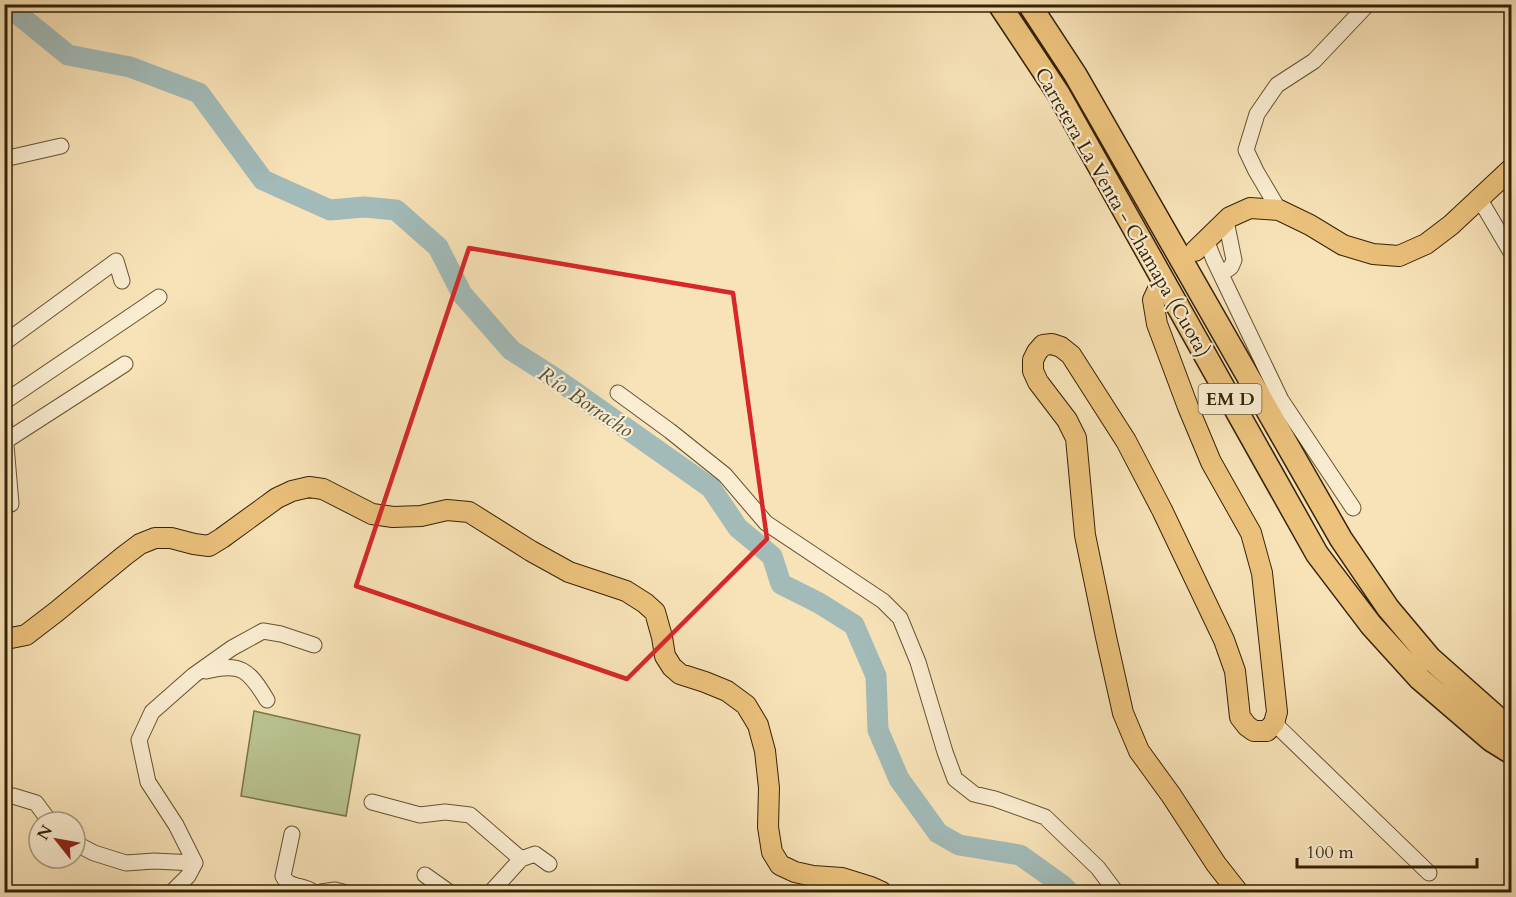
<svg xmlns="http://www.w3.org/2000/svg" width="1516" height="897" viewBox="0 0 1516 897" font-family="Cardo,serif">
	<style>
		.green { fill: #bac491; stroke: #78734c; stroke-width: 1.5 }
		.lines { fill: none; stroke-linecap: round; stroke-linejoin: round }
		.river { stroke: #a2bbb9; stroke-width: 21 }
		.minor-casing { stroke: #665232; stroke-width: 17 }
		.major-casing { stroke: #352206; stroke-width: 22 }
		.highway-casing { stroke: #352206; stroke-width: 25 }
		.minor { stroke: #faedd1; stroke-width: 15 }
		.major { stroke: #ecc27c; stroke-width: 20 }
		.highway { stroke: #ecc27c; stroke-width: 22 }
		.marked { fill: none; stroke: #d62828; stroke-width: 4.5; stroke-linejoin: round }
		.labels { text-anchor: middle; stroke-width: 4.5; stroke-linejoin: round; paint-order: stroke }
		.shield { fill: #faedd1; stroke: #705f43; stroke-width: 1.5 }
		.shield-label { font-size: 18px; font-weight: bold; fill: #352206 }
		.street-label { font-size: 20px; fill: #352206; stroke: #faedd1 }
		.water-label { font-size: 21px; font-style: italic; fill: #56503c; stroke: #faedd1 }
	</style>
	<rect width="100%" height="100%" fill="#f8e3b8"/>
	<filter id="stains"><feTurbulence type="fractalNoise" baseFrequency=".00333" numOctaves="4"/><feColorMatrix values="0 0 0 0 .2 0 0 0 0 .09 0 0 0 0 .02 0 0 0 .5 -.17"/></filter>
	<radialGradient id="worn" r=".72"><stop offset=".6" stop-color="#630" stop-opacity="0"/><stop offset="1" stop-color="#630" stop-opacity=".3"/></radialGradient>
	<!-- green -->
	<path class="green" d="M254 711 360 735 346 816 241 796Z"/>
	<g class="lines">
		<!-- river -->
		<path class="river" d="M12 4 14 11 68 55 130 67 199 93 263 180 330 210 364 207 396 210 438 247 462 294 511 350 555 378 711 488 738 528 772 556 781 584 819 603 854 625 876 676 878 730 899 779 938 833 959 845 1020 855 1062 885 1069 892"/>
		<!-- minor casing -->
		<g class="minor-casing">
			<path id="minor" d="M4 159 61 146
				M1479 198 1512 254
				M1279 210 1256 171 1246 150 1257 114 1277 85 1314 61 1368 4
				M1206 240 1214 260 1281 400 1353 508
				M1221 274 1231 267 1234 260 1226 221
				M4 343 116 261 122 281
				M618 393 670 431 725 475 766 523 883 601 900 618 918 662 945 752 955 779 974 794 995 799 1045 817 1098 868 1116 892
				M4 402 159 297
				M4 422 11 504
				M4 442 125 364
				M206 671C241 662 249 670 267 700
				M1274 723 1429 873
				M13 796 36 803 50 822
				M372 802 420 815 445 812 470 815 521 859
				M292 834 283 876C289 889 304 884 313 892
				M75 843 94 853 126 863 154 861 195 863
				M425 875 449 892
				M172 892 188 876 195 863 176 825 148 782 139 740 152 712 194 675 232 648 263 631 281 634 314 645
				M321 892 335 890 343 892
				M491 892 521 859 535 854 549 864"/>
		</g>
		<!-- major casing -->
		<g class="major-casing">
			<path id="major" d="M1195 251 1230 217 1250 208 1279 210 1310 225 1343 245 1373 254 1399 256 1426 244 1451 225 1512 168
				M1160 285 1153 300 1157 324 1188 407 1211 462 1251 533 1262 573 1277 712 1274 723 1267 731H1254L1247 726 1240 717 1235 671 1224 640 1162 510 1126 441 1071 355 1061 347 1052 344 1043 345 1037 352 1033 360V371L1038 382 1067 420 1076 438 1085 535 1106 637 1123 713 1139 751 1171 795 1216 864 1238 892
				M4 635 11 638 26 635 56 612 124 556 140 544 155 538H171L194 544 209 546 222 538 277 498 292 491 309 487 323 489 372 514 393 517 421 516 447 510 469 512 531 551 569 572 626 591 645 603 655 612 662 637 665 656 672 667 680 674 705 682 727 691 746 705 758 725 765 751 769 788 768 827 772 852 780 865 795 872 813 876 842 878 871 887 882 892"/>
		</g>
		<!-- highway casing -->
		<g class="highway-casing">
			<path id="highway" d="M999 4 1058 93 1317 554 1371 625 1420 679 1491 740 1512 753
				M1029 4 1075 74 1341 539 1388 608 1430 658 1501 721 1512 727"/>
		</g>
		<!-- minor -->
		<use href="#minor" class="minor"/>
		<!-- major -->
		<use href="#major" class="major"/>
		<!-- highway -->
		<use href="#highway" class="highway"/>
	</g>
	<!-- marked area -->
	<path class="marked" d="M469 248 733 293 767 539 627 679 356 586Z"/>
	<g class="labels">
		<!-- shield labels -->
		<rect class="shield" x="1198.5" y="384" width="63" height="30" rx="4.5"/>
		<g class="shield-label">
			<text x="1230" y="405">EM D</text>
		</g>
		<!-- street labels -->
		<g class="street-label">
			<text transform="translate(1123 212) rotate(60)" y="7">Carretera La Venta - Chamapa (Cuota)</text>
		</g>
		<!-- water labels -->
		<g class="water-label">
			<text transform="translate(586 402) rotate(34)" y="7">Río Borracho</text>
		</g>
	</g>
	<!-- margin -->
	<rect width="1516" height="897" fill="none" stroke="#f8e3b8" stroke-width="24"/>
	<rect x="6" y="6" width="1504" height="885" fill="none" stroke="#352206" stroke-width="3"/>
	<rect x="12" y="12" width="1492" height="873" fill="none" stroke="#352206" stroke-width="1.5"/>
	<!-- north arrow -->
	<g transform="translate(57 840) rotate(301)"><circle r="28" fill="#faedd1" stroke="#ab9c80" stroke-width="1.5"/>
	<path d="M0-4.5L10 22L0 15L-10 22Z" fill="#8f2418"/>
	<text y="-9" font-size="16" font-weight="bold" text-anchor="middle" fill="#352206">N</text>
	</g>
	<!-- scale -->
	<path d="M1297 858v9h180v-9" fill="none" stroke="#352206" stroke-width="3"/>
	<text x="1306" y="858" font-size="18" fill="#352206" stroke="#faedd1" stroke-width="4.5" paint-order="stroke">100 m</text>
	<rect width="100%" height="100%" filter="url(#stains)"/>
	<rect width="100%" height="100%" fill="url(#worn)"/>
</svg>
